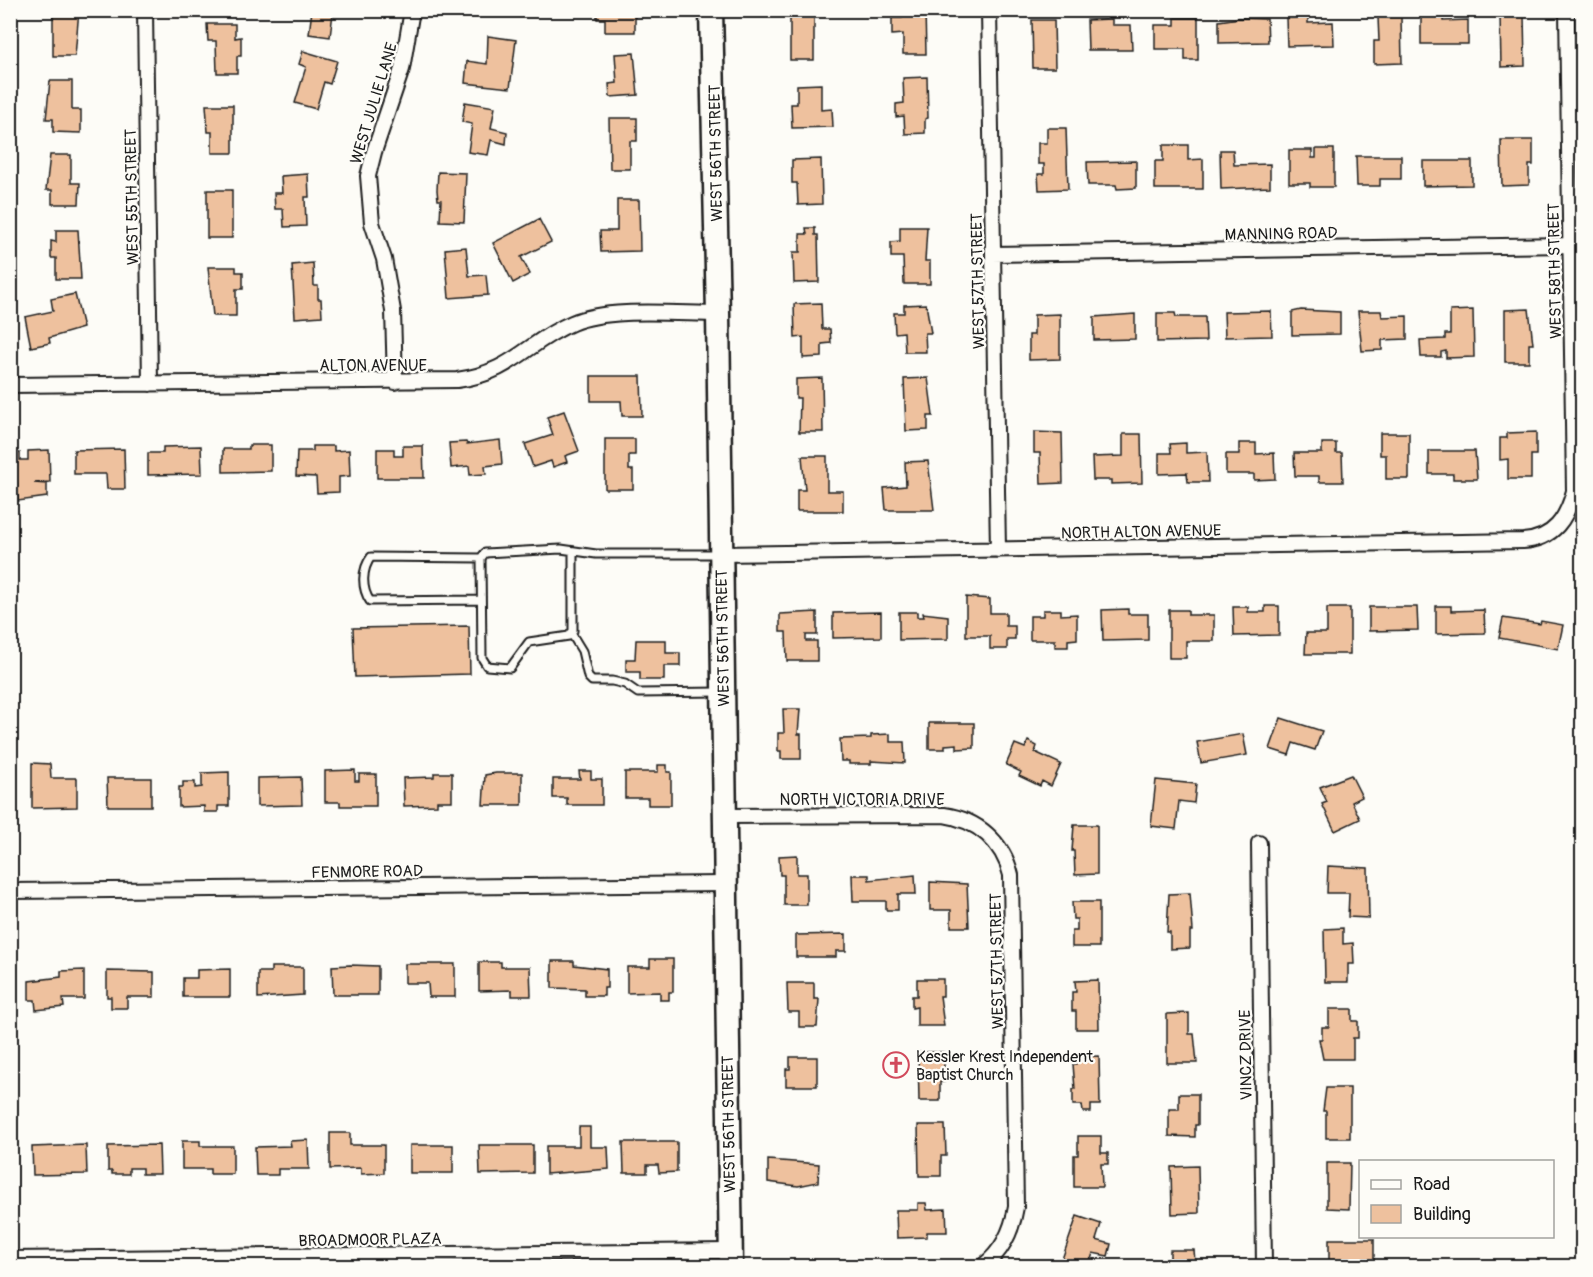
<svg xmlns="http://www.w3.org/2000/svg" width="1593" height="1277" viewBox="0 0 1593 1277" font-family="Pangolin,sans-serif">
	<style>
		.building { fill: #eec19e; stroke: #1c1c1c; stroke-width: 1.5 }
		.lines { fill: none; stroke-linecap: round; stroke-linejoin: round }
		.lane-casing { stroke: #1c1c1c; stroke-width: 11 }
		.street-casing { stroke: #1c1c1c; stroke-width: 18 }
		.primary-casing { stroke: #1c1c1c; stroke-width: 27 }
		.lane { stroke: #fdfcf7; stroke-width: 7 }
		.street { stroke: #fdfcf7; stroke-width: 14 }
		.primary { stroke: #fdfcf7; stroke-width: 22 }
		.labels { text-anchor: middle; stroke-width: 4.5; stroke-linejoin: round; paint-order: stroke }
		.street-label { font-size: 16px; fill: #1c1c1c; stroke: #fdfcf7 }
		.poi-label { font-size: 16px; fill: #1c1c1c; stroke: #fdfcf7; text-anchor: start }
	</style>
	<rect width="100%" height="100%" fill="#fdfcf7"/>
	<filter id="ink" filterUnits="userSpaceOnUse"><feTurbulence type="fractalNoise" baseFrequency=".0167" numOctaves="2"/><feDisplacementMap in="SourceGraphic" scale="12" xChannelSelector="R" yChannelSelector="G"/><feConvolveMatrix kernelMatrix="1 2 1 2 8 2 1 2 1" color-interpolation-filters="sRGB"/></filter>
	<g filter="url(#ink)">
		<!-- building -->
		<path class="building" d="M53 10H79L75 56H53Z
			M312 10H346V15L333 13 330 37 309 34Z
			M597 10 635 11V32H605V19H597Z
			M793 10H814V60H790V18H793Z
			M902 10H925L926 54H903V34L892 35V18H902Z
			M1500 15H1524L1525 66 1501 67Z
			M1421 16H1443V21L1468 20V44H1421Z
			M1308 17V23L1333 22 1334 45 1287 46 1286 18Z
			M1378 17H1401L1402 63 1374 64V41H1379Z
			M1175 18H1198V60H1185V49H1155V25H1175Z
			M1239 18 1267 19 1268 42 1219 43V21Z
			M1112 19V25H1131L1132 50H1088L1087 20Z
			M1032 20H1054L1055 68H1033Z
			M207 24H235V38L241 37V56H237V73H217L216 41H208Z
			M488 36 516 40 510 88 465 83 467 61 487 64Z
			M303 51 337 61 330 84 324 82 316 109 295 103 306 67 299 64Z
			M634 53 638 95 610 97 609 84 617 83 615 54Z
			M927 77 928 118 925 119V133L905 134 904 116 896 117V104L904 103 903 78Z
			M50 81H72V110H81V133L53 132V119H46Z
			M821 84V110L832 109 833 127 792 128 791 104H797V85Z
			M465 102 495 107 491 128 507 132 506 144 491 140 488 155 468 152 472 124 462 122Z
			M206 105H233V153H212V132H208Z
			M609 118H637V141H630V169H610Z
			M1047 128H1066L1068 189 1039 190 1038 174H1044V164H1038V143H1047Z
			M1501 140H1533V165H1529V185L1502 186Z
			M1163 145H1188V160L1203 159V189H1155V161H1163Z
			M1316 149H1334V187H1310V183H1289V150H1312V158H1316Z
			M1220 150H1233L1234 165 1270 164V187L1221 189Z
			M50 155H71V183H80L79 204H52V190H46Z
			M1356 156H1401V179H1380V186H1357Z
			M821 159 822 204 798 205 797 183H792V160Z
			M1136 161V188L1117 189 1116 185H1088L1087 162Z
			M1423 161H1472V185L1423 186Z
			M438 172 466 173 464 222 440 221 441 200H438L437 190Z
			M308 174 309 197H305L306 226 284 227 283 209H275L274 193H282L281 176Z
			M207 190H232V238H207Z
			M617 200H639L640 251 601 252 600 231H617Z
			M539 219 551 242 521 257 530 274 513 283 493 243Z
			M900 227H927L925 261H930V284H904L903 257H891V242L900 241Z
			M806 228H815V235H818L819 282 794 283 793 252H800V234H807Z
			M56 230H78L81 279H56V258H51V241L56 242Z
			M466 247 469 276 486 275 488 295 449 298 445 249Z
			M313 263 314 286H318V299H321L322 316 295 318 292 265Z
			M208 267H236V272H243V289H236V316H213Z
			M75 294 83 328 49 338 50 343 31 347 25 317 53 311 51 299Z
			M821 303 822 329H830L831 343 822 344V357L803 358V337L795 338 794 304Z
			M926 304 931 333H925L926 352H905L904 332 895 333 894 313H904V305Z
			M1529 309 1533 344H1529V362H1505V310Z
			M1301 310 1340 312V334L1292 335V312Z
			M1473 310 1474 357 1446 358V351L1441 352V357H1421L1420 340 1445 339V334H1450V311Z
			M1271 311 1272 336 1225 337 1224 312Z
			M1358 311H1381L1382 317 1407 316V339L1382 340V350L1362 351Z
			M1157 313H1175L1176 317H1205L1206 341 1157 342Z
			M1060 314V359L1029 360V335H1034V315Z
			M1135 314V339L1094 340V317Z
			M591 376H641L642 416H622L621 401H591Z
			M822 378 823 432H799L800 398H796V379Z
			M928 378 933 416H928V430L906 431 904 379Z
			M564 411 579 451 565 456 567 462 553 467 551 461 533 467 525 444 553 435 547 417Z
			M1034 432 1062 433 1063 483 1041 484 1040 453H1034Z
			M1536 432V455H1531V479H1508V459L1500 460V438H1507V433Z
			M1380 433H1409V479H1386V455H1380Z
			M1123 434H1141L1142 483 1111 484V480H1093L1092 457 1123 456Z
			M605 439H635V455H629V470H633V489H605Z
			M500 440 502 464 485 466 486 474 470 475 469 466 451 468 449 443 466 442 467 444Z
			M1186 443V453L1207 452 1208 482H1188L1187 473 1159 474V453H1171L1170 444Z
			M1239 443H1256V454L1274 453 1275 479 1254 480V474H1226V454H1239Z
			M1322 443H1336V453H1342L1343 482H1319V476H1295L1294 453H1322Z
			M249 445H271V471L223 472V449H249Z
			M201 446 202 474 148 475V453H163V447Z
			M313 446H334V451L349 450 350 476 339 477V492L317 493 316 477 296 476 297 451H313Z
			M403 446H423L424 478H377V449H394V456H403Z
			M124 449 125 489H107L106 474H74V450Z
			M49 450 50 482 34 483 47 484V497L18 501 17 483H10V453H20V460H28V451Z
			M1429 451H1475L1477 479H1453V474H1429Z
			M802 456H827V491H843V511H797V490H805Z
			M928 461 934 510H886L884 488 906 486 905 462Z
			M966 597 990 599V613H1006V626H1015V639H1007V649H990V636H966Z
			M1265 606H1279V635L1234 636 1233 607H1248V612H1265Z
			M1436 606H1451V611L1484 610 1485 633 1436 634Z
			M1369 607H1417L1418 630 1369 631Z
			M1327 608H1350V654H1305L1306 633H1327Z
			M1128 609V614H1148V640L1103 641 1102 610Z
			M1043 610H1061V615L1077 614V639L1068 640V647H1055V640H1030V616H1043Z
			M1169 610H1188V615H1214V641H1186V658H1169Z
			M817 612V635H806V641H817V661H787L786 632H780V614Z
			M881 612V637L833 638V613Z
			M899 612H917V617H924L923 613 948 616V639L899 640Z
			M1503 618 1540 624 1541 621 1563 625 1558 649 1499 638Z
			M469 626 470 674 355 677 353 628Z
			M636 640H666V653H680V666H664V680H640V672H626V659H635Z
			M783 709H800L798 734H801V759H781V751H778V733H784Z
			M1281 718 1322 731 1315 750 1293 743 1289 755 1270 749Z
			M929 723H974V748L957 749V744L945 745V749H929Z
			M890 734V742H904L905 763 871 761V764H849V761H841L840 739 871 738V735Z
			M1243 734 1247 755 1201 763 1197 742Z
			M1028 741 1037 746 1035 752 1061 764 1051 786 1042 781 1040 786 1019 776 1021 772 1006 765 1015 744 1025 748Z
			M32 763 50 764 51 778H77V807L32 808Z
			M658 765H667V772H671V805H648V798H625V772H658Z
			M355 770V781H359V774H376V806H340V802H325V771Z
			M579 771H591V779H602V805H567V798H553V779H580Z
			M229 772V806H218V812H204V806L179 807V787H183V782H195V788L202 787V773Z
			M434 773H452V801H437V805L404 806 403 778 434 777Z
			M496 773H522V805H483L485 775Z
			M1351 775 1362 797 1352 802 1360 819 1335 831 1322 804 1327 802 1320 787Z
			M301 777 302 805 257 806V778Z
			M107 778H151V806H108Z
			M1156 780 1196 784 1194 803 1179 801 1176 829 1151 826Z
			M1074 825H1097V874L1075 875 1074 851H1072Z
			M797 855V874H807V905H784V875H780L779 856Z
			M1328 866 1368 868 1369 918 1348 917 1349 893H1327Z
			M852 875H869V880L915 875 916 894H898V910H886V901H853Z
			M930 882 967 884 969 927H951V910H930Z
			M1190 893 1193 931H1190V948L1170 949V932H1167L1169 894Z
			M1072 902H1099V947H1072V931H1077V919H1073Z
			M1343 928V944L1353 943 1354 964H1348V982H1325L1324 929Z
			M846 934V951H836V957H796V935Z
			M650 959H673V992H669V1000H660V992L627 993V967H650Z
			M552 961H574V965L607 969V988H604V996H585V989L552 988Z
			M479 962H501V967H530L531 996H512V990L479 991Z
			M405 964H455V997H429L428 983H405Z
			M350 965 378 966V995H333L332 966Z
			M271 967H303V995L258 998V972H271Z
			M230 969V997H183V978H197V970Z
			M84 970V999H63L64 1007 36 1010 35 1000H29V981L61 977V971Z
			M107 971 154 972V997H127V1008H111V997H107Z
			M917 979H943V996H940L944 1026H917V1007L912 1008V996H917Z
			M1098 980 1099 1029H1076V1011H1072V992H1076L1075 981Z
			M787 983H814V999H819L817 1027H799V1012H788Z
			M1329 1009H1352V1021H1358V1038H1353V1059H1323L1319 1039H1322V1027H1329Z
			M1189 1013V1034H1194L1197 1063H1167V1014Z
			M918 1052H944V1082H940V1101H919Z
			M1099 1056 1100 1105H1091V1112H1083L1082 1105H1073V1089H1075L1073 1064H1076V1057Z
			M790 1057H817V1086H786V1069H790Z
			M1326 1088H1350V1138H1326V1111H1323Z
			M1179 1094H1198V1125H1195V1137L1169 1136V1109H1179Z
			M918 1125H945L946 1156H941V1176H919Z
			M579 1127H590V1147H608L609 1169 546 1174V1146H579Z
			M330 1133H350V1145H384V1173L361 1174V1168L330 1169Z
			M1078 1136H1101V1153H1108V1164H1101L1102 1187H1074V1155H1078Z
			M308 1140 309 1169H278V1175H256L255 1147 291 1146 290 1141Z
			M182 1141H200V1146H233V1174H210V1169H182Z
			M623 1142H677V1172L659 1173 658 1165H647V1173H624Z
			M86 1145 87 1174 33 1175 32 1147Z
			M159 1145 160 1174H142V1168H129V1174H112V1171H108V1146Z
			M410 1145H453V1173H410Z
			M479 1145H533V1173L480 1174Z
			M768 1160 819 1164 818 1182 798 1186 768 1182Z
			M1327 1163H1350L1349 1209 1327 1208Z
			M1198 1166 1199 1213 1172 1214 1171 1167Z
			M918 1203H926L927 1210 946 1209 947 1232H927V1237L897 1238 896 1210H918Z
			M1077 1216 1101 1224 1096 1240 1111 1244 1108 1256 1093 1253 1089 1266 1060 1265Z
			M1329 1239H1374V1266H1329Z
			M1170 1250H1194L1195 1262H1185V1266H1161V1262H1170Z"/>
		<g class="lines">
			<!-- lane casing -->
			<g class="lane-casing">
				<path id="lane" d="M573 551V631L569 636 529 642 510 668 487 666 482 658 481 558 485 553 561 549 596 554H718
					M481 558 371 557C362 569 361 588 370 601L481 600
					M571 633 582 651 588 677 592 681H612L625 684 638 693 720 692"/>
			</g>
			<!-- street casing -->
			<g class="street-casing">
				<path id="street" d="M145 10 150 384
					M989 10 998 550
					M993 254 1570 245
					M395 382 393 311 384 259 372 223 368 176 374 152 402 69 412 10
					M10 385 457 380C512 373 527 342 572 323 609 307 677 314 718 314
					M721 554 1523 541C1554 539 1567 518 1574 491L1567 10
					M724 816 944 815C978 820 1003 842 1011 875L1016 1207C1012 1231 1003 1251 983 1266
					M1259 843 1264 1266
					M10 891 724 884
					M10 1259 730 1251"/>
			</g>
			<!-- primary casing -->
			<g class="primary-casing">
				<path id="primary" d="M711 10 718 314 731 1266"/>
			</g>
			<!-- lane -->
			<use href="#lane" class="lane"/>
			<!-- street -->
			<use href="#street" class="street"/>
			<!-- primary -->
			<use href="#primary" class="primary"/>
		</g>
	</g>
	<!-- icons -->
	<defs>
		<g id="church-ring" transform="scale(1.35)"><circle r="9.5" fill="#fdfcf7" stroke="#d1495b" stroke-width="1.5"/><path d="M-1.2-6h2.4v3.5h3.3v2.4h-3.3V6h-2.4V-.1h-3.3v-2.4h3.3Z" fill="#d1495b"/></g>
	</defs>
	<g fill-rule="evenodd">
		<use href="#church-ring" x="896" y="1065"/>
	</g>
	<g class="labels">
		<!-- street labels -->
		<g class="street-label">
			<text transform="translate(373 103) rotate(-73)" y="6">WEST JULIE LANE</text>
			<text transform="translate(715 153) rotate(-91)" y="6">WEST 56TH STREET</text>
			<text transform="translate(131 197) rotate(-91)" y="6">WEST 55TH STREET</text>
			<text transform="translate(1281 233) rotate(-1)" y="6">MANNING ROAD</text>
			<text transform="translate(1554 271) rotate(-91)" y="6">WEST 58TH STREET</text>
			<text transform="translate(977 281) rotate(-91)" y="6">WEST 57TH STREET</text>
			<text x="373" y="371">ALTON AVENUE</text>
			<text transform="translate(1141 531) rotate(-1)" y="6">NORTH ALTON AVENUE</text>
			<text transform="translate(722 638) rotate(-91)" y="6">WEST 56TH STREET</text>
			<text x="862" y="805">NORTH VICTORIA DRIVE</text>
			<text transform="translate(367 871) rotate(-1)" y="6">FENMORE ROAD</text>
			<text transform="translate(996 961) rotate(-91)" y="6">WEST 57TH STREET</text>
			<text transform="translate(1245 1055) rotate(-91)" y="6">VINCZ DRIVE</text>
			<text transform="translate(728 1124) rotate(-91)" y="6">WEST 56TH STREET</text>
			<text transform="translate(370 1239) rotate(-1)" y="6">BROADMOOR PLAZA</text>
		</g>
		<!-- poi labels -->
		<g class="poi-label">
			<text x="916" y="1062">Kessler Krest Independent<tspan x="916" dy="18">Baptist Church</tspan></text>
		</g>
	</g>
	<!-- margin -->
	<rect width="1593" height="1277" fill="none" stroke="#fdfcf7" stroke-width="36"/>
	<rect x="18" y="18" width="1557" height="1241" fill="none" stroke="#1c1c1c" stroke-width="2" filter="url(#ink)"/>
	<!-- legend -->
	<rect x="1359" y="1160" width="195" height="78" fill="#fdfcf7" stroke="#a3a29f" stroke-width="1.5"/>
	<rect x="1371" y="1180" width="30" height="9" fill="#fdfcf7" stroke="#a3a29f" stroke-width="1.5"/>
	<text x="1413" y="1190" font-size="18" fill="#1c1c1c">Road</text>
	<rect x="1371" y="1205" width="30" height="18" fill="#eec19e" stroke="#a3a29f" stroke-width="1.5"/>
	<text x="1413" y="1220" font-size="18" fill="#1c1c1c">Building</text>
</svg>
